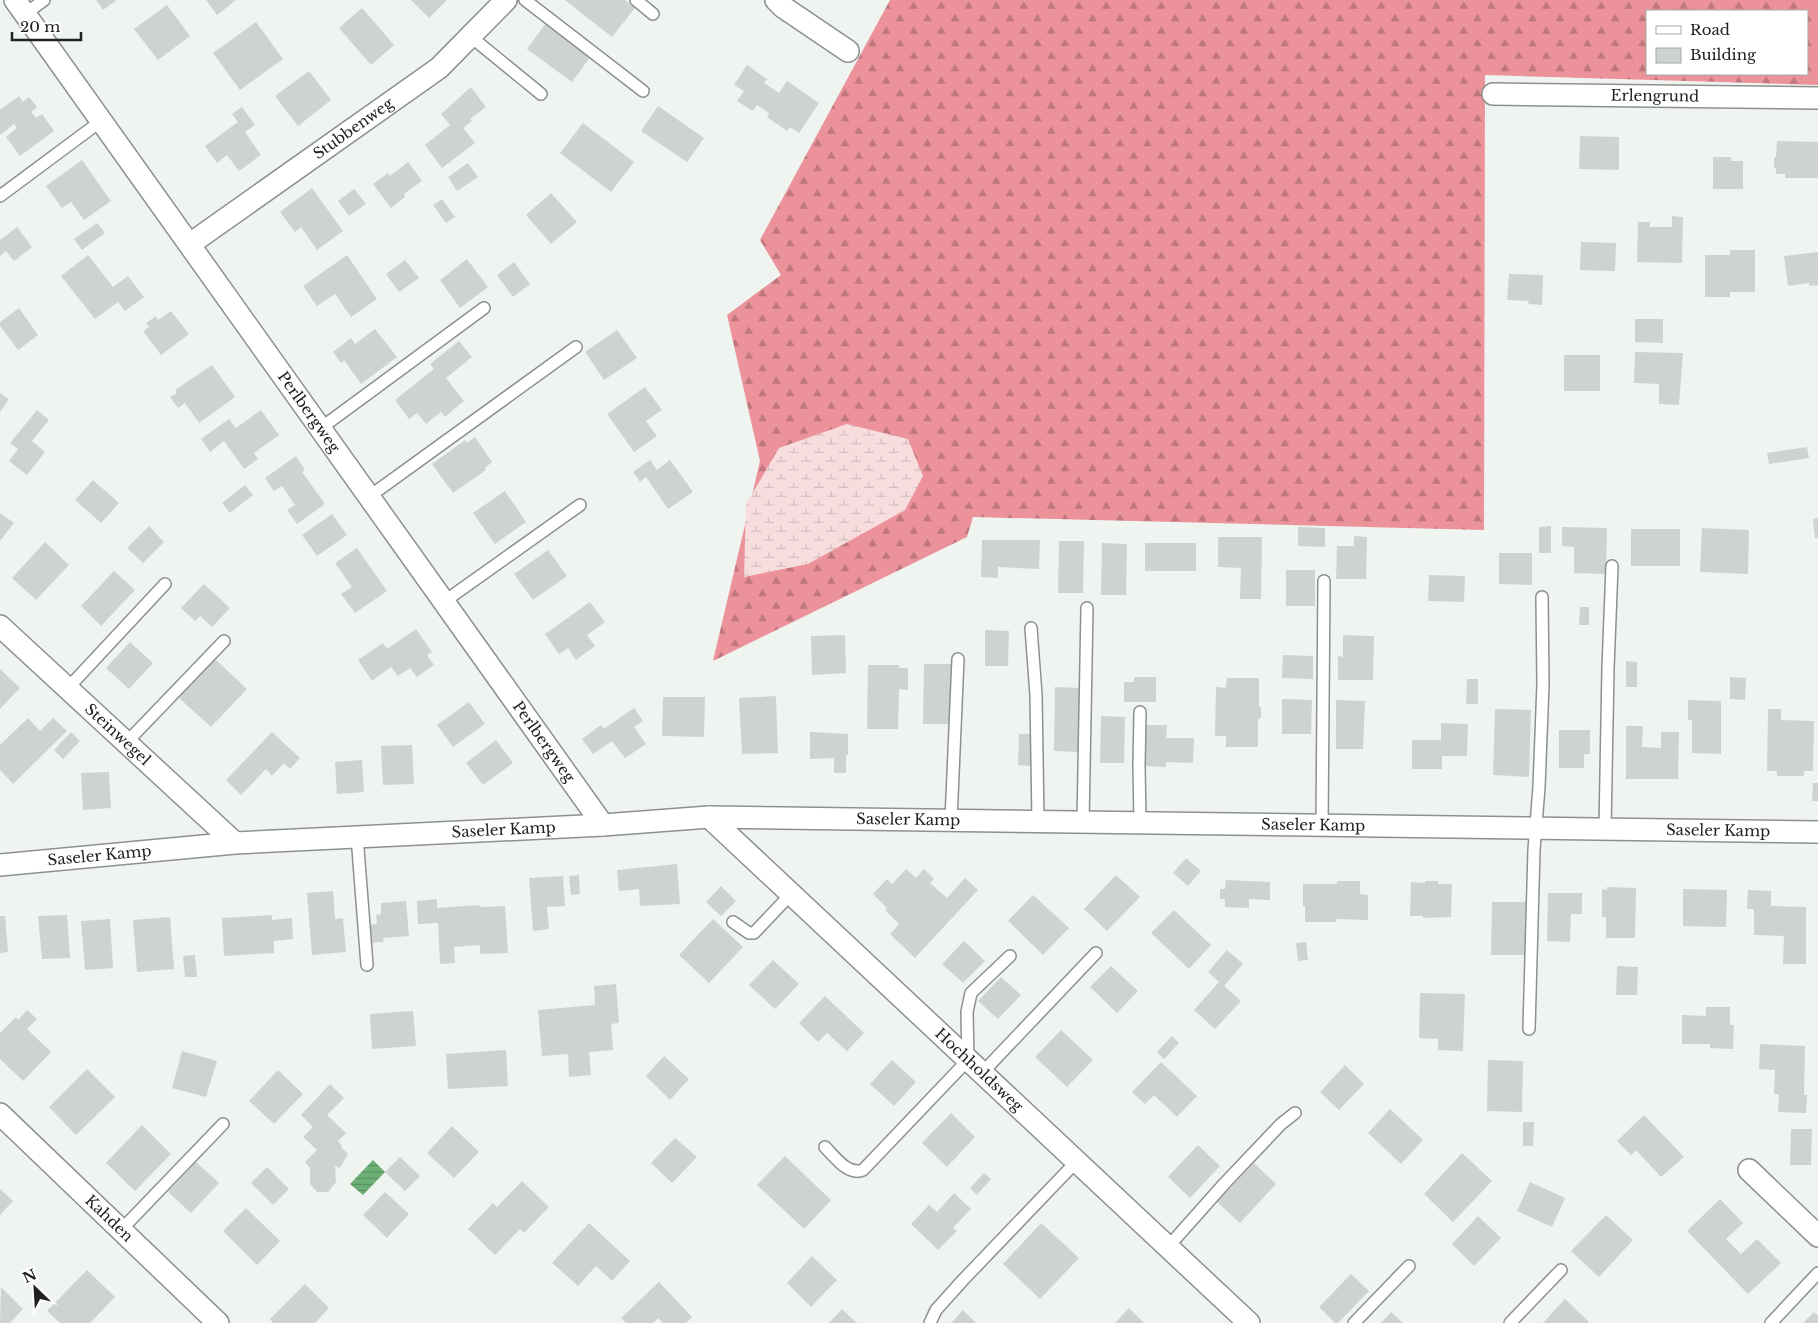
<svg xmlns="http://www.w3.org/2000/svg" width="1818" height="1323" viewBox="0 0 1818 1323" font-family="'Libre Baskerville',serif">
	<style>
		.forest { fill: url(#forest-firs); fill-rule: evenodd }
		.wetland { fill: url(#wetland-marsh) }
		.water { fill: url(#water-rules) }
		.building { fill: #cfd3cf }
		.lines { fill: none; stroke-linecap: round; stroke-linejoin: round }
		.service-casing { stroke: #8d918d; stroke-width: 14 }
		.minor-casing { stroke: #8d918d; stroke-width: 24 }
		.service { stroke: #fff; stroke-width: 11 }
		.minor { stroke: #fff; stroke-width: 21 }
		.labels { text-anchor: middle; stroke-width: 4.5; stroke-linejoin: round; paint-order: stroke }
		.street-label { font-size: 15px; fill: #202221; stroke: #fff }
	</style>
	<defs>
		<pattern id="forest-firs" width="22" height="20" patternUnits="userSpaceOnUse" patternTransform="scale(1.25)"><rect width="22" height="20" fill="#ec929a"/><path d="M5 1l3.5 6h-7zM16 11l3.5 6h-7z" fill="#bf777d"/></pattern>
		<pattern id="wetland-marsh" width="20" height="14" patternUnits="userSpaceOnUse" patternTransform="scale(1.25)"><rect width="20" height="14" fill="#f8dddf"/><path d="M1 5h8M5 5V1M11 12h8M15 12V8" fill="none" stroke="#d4bdbf"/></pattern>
		<pattern id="water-rules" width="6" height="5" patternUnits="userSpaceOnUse" patternTransform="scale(1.25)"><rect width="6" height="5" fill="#6db075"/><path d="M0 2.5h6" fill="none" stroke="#598f60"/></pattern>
	</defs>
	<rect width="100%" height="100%" fill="#f0f4f0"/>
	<!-- forest -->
	<path class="forest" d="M890 0H1818V85L1485 75 1484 530 973 517 967 537 713 661 760 461 727 315 781 275 760 240ZM1647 11H1807V74H1647Z"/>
	<!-- wetland -->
	<path class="wetland" d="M847 424 908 439 923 476 905 510 808 564 744 577 746 504 779 448Z"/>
	<!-- water -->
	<path class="water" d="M373 1160 385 1172 363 1195 350 1184Z"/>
	<!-- building -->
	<path class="building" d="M96 0H117L103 10Z
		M206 0H236L217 15Z
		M411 0H447L429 18Z
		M565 0H625L635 8 612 37Z
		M167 5 190 36 158 60 134 29Z
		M362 8 394 45 371 65 339 28Z
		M256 22 283 59 240 90 213 53Z
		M546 23 591 56 572 82 527 49Z
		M747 65 767 79 764 83 779 93 787 81 819 103 799 133 790 127 787 131 767 117 769 113 757 105 753 111 737 101 744 91 734 85Z
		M309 71 331 100 298 126 275 96Z
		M471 87 486 107 470 119 472 121 463 128 475 143 442 168 425 145 450 125 441 114Z
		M19 96 23 102 29 97 37 107 31 112 36 118 42 114 54 131 20 156 6 137 17 128 14 124 0 135V110Z
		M658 106 704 138 687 162 641 131Z
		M242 107 255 125 245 132 261 155 239 171 227 155 217 163 205 146 238 122 232 114Z
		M583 123 634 162 611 192 560 153Z
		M1580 136 1619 137V170L1579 169Z
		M1777 141 1818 142V178H1785V174H1776V168H1774V157H1776Z
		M1713 157H1731V161H1743V189H1713Z
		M82 160 111 201 84 220 71 202 62 208 46 186Z
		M408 162 422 181 404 194 405 197 391 208 373 184 388 173 390 176Z
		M468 163 478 177 457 191 448 177Z
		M312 188 343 231 317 250 301 227 295 232 280 212Z
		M354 189 366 204 349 216 338 201Z
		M551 193 577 222 551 244 526 215Z
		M442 199 455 217 446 223 433 205Z
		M1672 216 1683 217 1682 263 1637 262 1638 222H1650V227H1672Z
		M97 223 105 233 82 250 74 239Z
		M17 227 32 247 14 261 6 251 0 256V240Z
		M1581 242 1616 243 1615 271 1580 270Z
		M1730 250H1755V292H1730V297H1705V255H1730Z
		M1818 252V285L1809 286V283L1788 286 1784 256Z
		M88 255 113 287 128 276 144 297 125 311 118 302 95 319 61 276Z
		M347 255 377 299 351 317 335 294 317 306 303 286Z
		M467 259 488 287 460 308 440 280Z
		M405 260 419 278 399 292 386 274Z
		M514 262 530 284 513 297 497 275Z
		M1509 274 1543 275 1542 305 1528 304 1529 301 1507 300Z
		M19 308 38 335 18 350 0 326V322Z
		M171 311 189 334 161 355 143 331 149 327 146 323 156 316 158 320Z
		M1635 319H1663V343L1635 342Z
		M375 329 397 357 361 384 344 360 341 363 333 352 351 338 355 344Z
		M617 330 637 358 604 380 585 352Z
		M459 341 472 357 446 378 464 401 445 417 441 412 426 424 417 413 409 419 395 400 434 369 430 364Z
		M1635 352 1683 353 1679 405 1659 404V384L1634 383Z
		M1564 355H1600V391H1564Z
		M212 365 235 397 199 423 185 403 178 408 170 397 177 393 175 390Z
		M645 387 662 410 646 421 657 436 634 452 607 414Z
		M0 393 9 399 0 412Z
		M37 410 49 420 32 441 45 452 27 475 9 461 18 449 10 443Z
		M261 410 279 435 254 453 258 459 244 469 224 441 210 452 201 439 229 419 236 428Z
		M475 437 492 462 485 468 486 470 453 493 432 464 465 440 467 443Z
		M1807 447 1809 458 1769 464 1767 453Z
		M296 456 305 470 302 472 325 504 297 524 287 510 295 505 282 486 274 491 265 478Z
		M650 460 657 470 670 460 693 492 668 509 646 477 640 482 633 472Z
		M93 480 119 503 101 523 75 500Z
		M245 485 253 495 230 513 222 503Z
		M505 491 526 522 495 544 473 513Z
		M0 513 14 523 0 541Z
		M332 514 347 535 317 556 302 535Z
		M1818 518V538H1815L1813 519Z
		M149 526 164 542 143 563 127 548Z
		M1551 526V553H1539V527Z
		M1298 527 1325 528V547L1298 546Z
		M1562 527 1607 528 1606 574 1574 573V547L1562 546Z
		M1702 528 1749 530 1748 574 1700 572Z
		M1631 529H1680V566H1631Z
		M1354 536 1367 537 1366 579H1336L1337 546H1354Z
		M1218 537H1262L1261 599H1240L1241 568 1218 567Z
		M982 540H1040L1039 569 998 567V578L981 577Z
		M1059 541H1084L1083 593H1058Z
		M45 542 69 565 36 600 12 578Z
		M1102 543 1127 544 1126 595H1101Z
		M1145 543H1196V571H1145Z
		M357 548 387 591 355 613 341 594 352 587 335 563Z
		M548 550 567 576 533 600 514 574Z
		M1499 553H1532V585L1499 584Z
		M1286 570H1315V606H1286Z
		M114 571 135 590 101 626 81 606Z
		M1429 575 1465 576 1464 602 1428 601Z
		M204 584 230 608 212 627 200 616 195 621 181 608Z
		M590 602 605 622 587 635 595 646 576 660 568 648 559 654 545 634Z
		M1580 607H1589V625H1579Z
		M416 629 432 652 427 655 434 665 417 677 410 668 398 676 391 667 372 681 358 660 383 643 387 649Z
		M985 630 1009 631 1008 666H985Z
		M845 635 846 673 812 675 811 636Z
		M1343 635 1374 636 1373 680H1338V656L1343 657Z
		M130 642 153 663 129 689 106 668Z
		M1283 655 1313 656V679L1282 678Z
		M215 659 247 689 211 727 179 698Z
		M1626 661 1637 662V687H1626Z
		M924 664H952L951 724H923Z
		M868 665H899V668H908V690L899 689 898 729H867Z
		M0 669 20 688 0 709Z
		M1134 677H1156V702H1124V682H1134Z
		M1730 677 1746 678 1745 700 1730 699Z
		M1227 678H1259V707H1261V718L1258 719V747H1226V736H1215L1216 687 1226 688Z
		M1467 679H1478V704H1466Z
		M1055 687 1081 688 1079 752 1054 751Z
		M776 696 778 753 742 754 739 698Z
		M663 697H705L704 737 662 736Z
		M1282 699 1312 700 1311 734H1282Z
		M1336 700 1365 701 1363 749H1336Z
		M1688 700 1721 701V754L1692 753V720H1688Z
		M469 702 485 724 453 747 437 725Z
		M634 708 643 721 634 727 646 744 625 758 612 741 593 754 582 739 601 725 604 729Z
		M1495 709 1531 710 1529 777 1493 775Z
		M1768 709H1781V720L1814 721 1813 771H1804V776H1777V771H1767Z
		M1101 716 1125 717 1124 763H1100Z
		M28 718 40 731 53 718 67 731 13 784 0 770V745Z
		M1441 723 1468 724 1467 756H1442V769H1412V740H1441Z
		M1143 725H1167L1166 738H1194L1193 763 1166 762V767L1143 766Z
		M1626 726H1643L1642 747 1661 748V732H1679L1678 779H1626Z
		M1559 730H1590V754H1584V768H1559Z
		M71 732 80 741 63 759 54 750Z
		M272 732 300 758 290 769 284 763 272 776 266 769 241 795 226 780Z
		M810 732 848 734V755H846V773H834V758L810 759Z
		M1019 734H1031V766L1018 765Z
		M496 740 513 763 483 785 466 763Z
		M412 745 414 784 383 785 381 746Z
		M362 760 364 792 337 794 335 762Z
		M109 772 111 808 83 810 81 773Z
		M1813 783H1818V801H1812Z
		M1186 858 1201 871 1188 886 1173 873Z
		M677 864 680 904 640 906 639 889 619 891 617 870Z
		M906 869 916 878 924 869 934 879 930 883 947 898 965 878 978 890 915 958 890 934 899 924 885 910 887 908 873 894 887 879 892 884Z
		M579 875 580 894 571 895 569 876Z
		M1116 875 1140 897 1107 931 1084 909Z
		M563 876 565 906 547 907 549 929 533 931 529 878Z
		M1226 880 1270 882V900L1249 899V908L1225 907V899H1220V889H1225Z
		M1337 881H1360V894L1368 895V920L1336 919V922H1305V906H1303V884H1337Z
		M1425 881H1438V884H1452L1451 917 1423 918V916H1410L1411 882 1425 883Z
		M721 886 736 901 721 916 706 902Z
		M1607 887 1636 888 1635 938H1606V917H1602V889L1607 890Z
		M1683 889 1727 890 1726 927 1683 926Z
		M1748 890 1771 891V906L1806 907V964H1783L1784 936 1754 935V909H1747Z
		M333 891 335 919 343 918 346 952 312 955 307 893Z
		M1548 893H1582V914H1571L1570 942 1547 941Z
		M1033 895 1069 928 1043 955 1008 921Z
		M437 899V908L479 905 480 907 505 906 508 953 480 954V945L454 947 455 963 440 964 438 923 418 924 417 901Z
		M406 901 409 936 383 938 384 942 369 943 367 925 377 924 376 915 381 914V903Z
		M1492 902H1527L1526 955H1491Z
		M1174 910 1211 945 1189 969 1151 933Z
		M67 915 70 958 42 959 38 916Z
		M272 915V920L292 918 293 939 274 941V953L224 956 222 918Z
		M0 916H5L8 952 0 953Z
		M170 917 174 969 137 972 133 920Z
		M110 919 113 968 85 970 81 921Z
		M713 919 743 947 709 983 679 955Z
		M964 941 985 961 963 983 942 964Z
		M1306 942 1308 960 1298 961 1296 943Z
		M1227 950 1243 964 1224 986 1241 1001 1215 1029 1194 1010 1219 982 1208 972Z
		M195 955 197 977H185L183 956Z
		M773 960 799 984 775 1009 749 985Z
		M1111 966 1138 991 1117 1013 1090 987Z
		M1617 966 1638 967 1637 995H1616Z
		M1001 977 1021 995 998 1019 978 1001Z
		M616 984 619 1023 611 1024 613 1050 589 1052 591 1075 569 1077 568 1054 542 1056 538 1010 595 1005 594 986Z
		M1420 993 1465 994 1463 1051 1438 1050V1039L1419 1038Z
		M825 996 864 1033 847 1051 827 1033 818 1042 799 1023Z
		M1706 1007H1730V1025H1734L1733 1049 1710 1048V1044H1682V1015L1706 1016Z
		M27 1010 37 1019 27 1029 51 1052 23 1081 0 1059V1033L16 1017 18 1020Z
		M413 1011 416 1046 372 1049 370 1014Z
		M1061 1030 1093 1060 1067 1087 1035 1057Z
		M1172 1036 1179 1043 1164 1059 1157 1052Z
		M1760 1044 1805 1046 1804 1095H1807L1806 1113 1778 1112 1779 1094H1774L1775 1070 1759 1069Z
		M506 1050 508 1086 448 1089 446 1054Z
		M182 1051 217 1061 206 1097 172 1088Z
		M664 1056 689 1079 670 1100 646 1076Z
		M892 1060 916 1082 894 1106 870 1084Z
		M1488 1060 1523 1061 1522 1112 1487 1111Z
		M1161 1062 1197 1096 1177 1117 1154 1095 1145 1104 1132 1092Z
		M1345 1065 1364 1084 1339 1110 1320 1092Z
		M87 1069 115 1097 76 1135 49 1107Z
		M278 1070 303 1094 274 1124 249 1101Z
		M330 1084 344 1098 327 1115 346 1133 338 1141 342 1146 341 1147 348 1154 340 1168 335 1166 336 1182 328 1192H317L310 1184V1168L305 1162 317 1150 303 1137 313 1127 301 1115Z
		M1390 1109 1423 1140 1401 1164 1368 1133Z
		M951 1113 975 1137 947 1167 922 1143Z
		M1644 1115 1684 1157 1661 1177 1636 1150 1631 1155 1617 1141Z
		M1523 1122H1534L1533 1146H1523Z
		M142 1125 171 1154 135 1191 106 1163Z
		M452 1126 479 1152 454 1178 427 1153Z
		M1791 1129H1812L1811 1165H1790Z
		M675 1138 697 1157 672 1183 651 1163Z
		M1198 1145 1220 1166 1190 1198 1168 1177Z
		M1462 1153 1492 1181 1453 1222 1424 1194Z
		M785 1156 831 1200 804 1229 757 1185Z
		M400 1157 420 1176 405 1191 385 1172Z
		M196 1162 219 1183 191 1213 168 1192Z
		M1254 1163 1276 1184 1240 1223 1217 1202Z
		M267 1167 289 1189 273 1205 251 1183Z
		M984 1173 991 1179 977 1195 970 1188Z
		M522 1181 549 1207 524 1233 520 1229 495 1255 468 1229 493 1203 497 1207Z
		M1530 1182 1565 1198 1552 1227 1517 1211Z
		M0 1189 13 1201 0 1215Z
		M385 1192 409 1214 387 1238 363 1215Z
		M954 1193 971 1209 953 1228 957 1231 938 1250 911 1224 929 1205 937 1212Z
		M1720 1199 1743 1223 1726 1239 1741 1254 1757 1239 1781 1263 1748 1294 1687 1231Z
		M246 1208 280 1241 257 1265 223 1231Z
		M1606 1215 1633 1240 1599 1277 1571 1251Z
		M1478 1216 1501 1238 1474 1266 1452 1244Z
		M589 1223 630 1261 612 1281 596 1266 578 1286 552 1263Z
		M1041 1223 1079 1258 1040 1299 1003 1264Z
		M812 1256 837 1280 811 1307 787 1283Z
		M87 1270 115 1297 90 1323H60L47 1311Z
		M1351 1274 1369 1291 1338 1323H1335L1319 1307Z
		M659 1282 692 1317 686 1323H663L658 1318 653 1323H626L621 1318Z
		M305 1284 329 1308 315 1323H273L270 1319Z
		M1 1287 23 1309 10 1323H0Z
		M1565 1299 1589 1322 1588 1323H1543Z
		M1129 1308 1144 1323H1115Z
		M842 1309 857 1323H829Z
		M963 1310 976 1323H951Z
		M1391 1312 1403 1323H1381Z
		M1814 1312 1818 1316V1323H1803Z"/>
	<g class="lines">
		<!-- service casing -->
		<g class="service-casing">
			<path id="service" d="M525 0 643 91
				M636 0 653 14
				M25 14 44 0
				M470 36 541 94
				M0 196 101 121
				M321 428 484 308
				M370 496 576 347
				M445 601 580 505
				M1031 628 1036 695 1038 821
				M68 688 165 584
				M1140 712 1139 765 1140 822
				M126 743 224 641
				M951 820 958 659
				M1083 822 1087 608
				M1322 825 1324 581
				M1605 829 1608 668 1612 566
				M357 836 367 965
				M733 922 749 933H754L791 894
				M1529 1029 1534 850 1539 787 1543 684 1542 597
				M982 1073 1096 953
				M825 1147C835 1157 848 1176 863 1170L968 1060 967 1012 971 993 1010 956
				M121 1230 223 1124
				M1168 1247 1224 1184 1281 1124 1295 1113
				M930 1323 936 1310 963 1280 1076 1162
				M1354 1323 1409 1266
				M1510 1323 1561 1270
				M1771 1323 1818 1273"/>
		</g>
		<!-- minor casing -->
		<g class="minor-casing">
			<g id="minor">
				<path id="s1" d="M15 0 603 825"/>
				<path d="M776 0 783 7 848 51"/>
				<path id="s2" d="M1493 94 1818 98"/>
				<path id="s3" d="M190 244 439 68 506 0"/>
				<path id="s4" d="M0 626 235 843"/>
				<path id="s5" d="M709 817 1249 1323"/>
				<path id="s6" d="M0 865 235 843 603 825 709 817 1818 832"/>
				<path id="s7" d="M0 1114 218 1323"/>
				<path d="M1749 1170 1818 1236"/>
			</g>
		</g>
		<!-- service -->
		<use href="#service" class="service"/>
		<!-- minor -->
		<use href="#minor" class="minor"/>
	</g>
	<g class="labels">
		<!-- street labels -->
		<g class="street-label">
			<text dy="5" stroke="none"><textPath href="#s2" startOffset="162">Erlengrund</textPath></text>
			<text dy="5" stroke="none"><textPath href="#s3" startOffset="200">Stubbenweg</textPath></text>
			<text dy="5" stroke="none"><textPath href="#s1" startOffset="506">Perlbergweg</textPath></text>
			<text dy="5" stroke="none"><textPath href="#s4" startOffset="160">Steinwegel</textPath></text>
			<text dy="5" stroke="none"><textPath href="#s1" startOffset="911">Perlbergweg</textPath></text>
			<text dy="5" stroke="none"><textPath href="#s6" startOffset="910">Saseler Kamp</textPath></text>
			<text dy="5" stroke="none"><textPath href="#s6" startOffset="1315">Saseler Kamp</textPath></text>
			<text dy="5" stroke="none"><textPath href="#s6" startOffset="505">Saseler Kamp</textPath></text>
			<text dy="5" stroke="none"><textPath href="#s6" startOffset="1720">Saseler Kamp</textPath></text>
			<text dy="5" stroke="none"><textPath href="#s6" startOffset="100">Saseler Kamp</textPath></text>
			<text dy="5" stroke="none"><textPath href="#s5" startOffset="370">Hochholdsweg</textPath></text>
			<text dy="5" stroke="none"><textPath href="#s7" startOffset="151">Kahden</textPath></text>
		</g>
	</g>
	<!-- legend -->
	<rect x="1646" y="10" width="162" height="65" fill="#ffffff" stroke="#a6a7a6"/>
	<rect x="1656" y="26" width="25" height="8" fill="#ffffff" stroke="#a6a7a6"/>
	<text x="1690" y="35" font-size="15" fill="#202221">Road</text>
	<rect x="1656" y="48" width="25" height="15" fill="#cfd3cf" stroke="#a6a7a6"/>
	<text x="1690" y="60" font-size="15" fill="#202221">Building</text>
	<!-- north arrow -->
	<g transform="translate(35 1288) rotate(335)" stroke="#ffffff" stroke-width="4" paint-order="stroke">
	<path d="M0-4L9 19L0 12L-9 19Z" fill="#202221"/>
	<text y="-8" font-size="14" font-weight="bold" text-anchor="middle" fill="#202221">N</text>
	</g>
	<!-- scale -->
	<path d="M12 32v8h69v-8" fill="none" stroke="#202221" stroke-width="2.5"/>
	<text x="20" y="32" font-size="15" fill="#202221" stroke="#ffffff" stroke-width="4" paint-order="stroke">20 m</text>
</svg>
